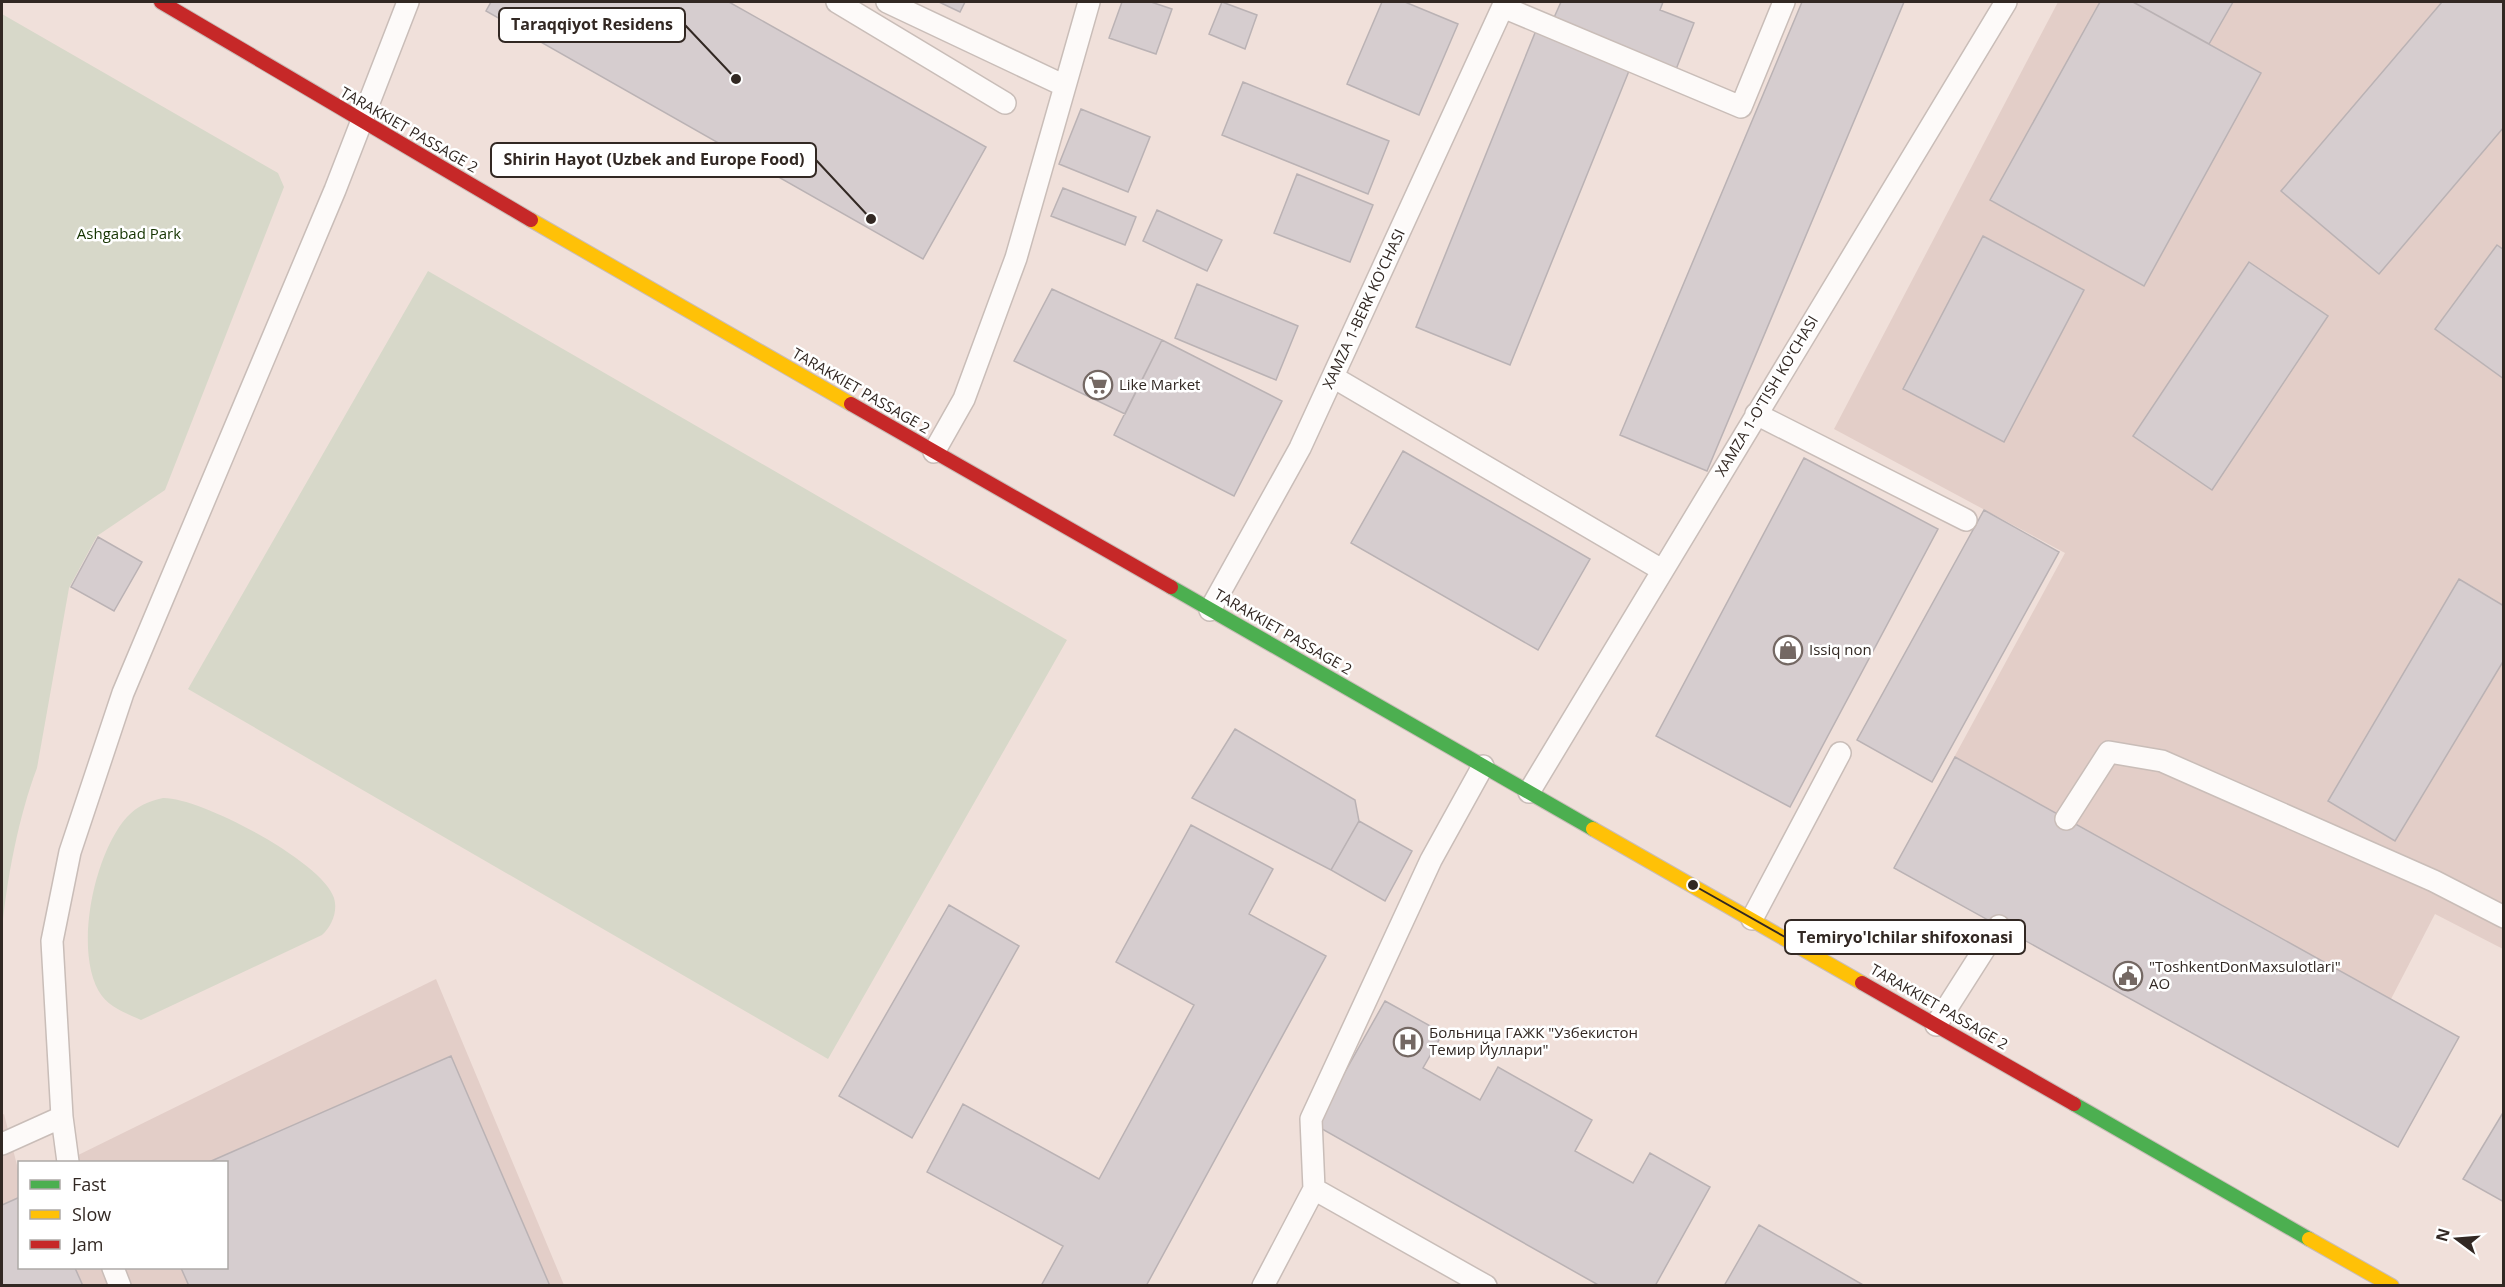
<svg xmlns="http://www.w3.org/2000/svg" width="2505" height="1287" viewBox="0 0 2505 1287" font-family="'Open Sans',sans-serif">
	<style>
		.industrial { fill: #e3cec8 }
		.green { fill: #d7d8c9 }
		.building { fill: #d6cdcf; stroke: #bab2b4; stroke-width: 1.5 }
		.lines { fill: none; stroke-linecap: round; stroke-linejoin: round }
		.lane-casing { stroke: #c9bdb8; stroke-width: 24 }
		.fast-casing { stroke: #c9bdb8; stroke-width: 16 }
		.slow-casing { stroke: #c9bdb8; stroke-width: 16 }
		.jam-casing { stroke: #c9bdb8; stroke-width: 16 }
		.lane { stroke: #fdfaf9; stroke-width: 21 }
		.fast { stroke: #4caf50; stroke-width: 14 }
		.slow { stroke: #ffc107; stroke-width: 14 }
		.jam { stroke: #c62828; stroke-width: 14 }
		.labels { text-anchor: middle; stroke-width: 5; stroke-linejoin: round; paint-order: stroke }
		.street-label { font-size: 15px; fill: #322823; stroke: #fff }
		.park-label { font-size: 15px; fill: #143300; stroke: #fff }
		.poi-label { font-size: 15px; fill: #322823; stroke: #fff; text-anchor: start }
		.leader { fill: none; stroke: #322823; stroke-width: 2 }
		.callout-dot { fill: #322823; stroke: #fff; stroke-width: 2 }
		.callout { fill: #fff; stroke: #322823; stroke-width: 2 }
		.callout-label { font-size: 16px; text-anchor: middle; font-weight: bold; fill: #322823 }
	</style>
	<rect width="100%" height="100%" fill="#f0e0da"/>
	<!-- industrial -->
	<path class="industrial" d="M2058 2H2503V949L2435 914 2391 999 2459 1037 2398 1147 1894 868 2065 553 1834 429Z
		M436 979 564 1285H2V1115L4 1114 19 1173 20 1268H226V1162H64Z"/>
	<!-- green -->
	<path class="green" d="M2 14 278 173 284 187 165 490 97 536 69 588 37 768C19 815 6 882 2 932Z
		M428 271 1067 640 828 1059 188 689Z
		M163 798C200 797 323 862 334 898 338 911 332 926 322 935L141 1020C128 1014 111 1008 102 996 72 955 94 853 127 817 137 806 149 801 163 798Z"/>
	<!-- building -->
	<path class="building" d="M491 2H729L986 147 923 259 486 11Z
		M939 2H965L960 12Z
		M1122 2H1151L1172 9 1156 54 1109 38Z
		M1222 2 1257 15 1245 49 1209 34Z
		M1382 2H1405L1458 24 1419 115 1347 84Z
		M1561 2H1663L1660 10 1694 23 1675 72 1552 22Z
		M1802 2H1904L1707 471 1620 435Z
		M2100 2H2133L2261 73 2144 286 1990 200Z
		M2133 2H2233L2209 44Z
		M2442 2H2504V127L2379 274 2281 191Z
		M1537 28 1631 66 1510 365 1416 327Z
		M1243 82 1389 141 1368 194 1222 135Z
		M1081 109 1150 137 1128 192 1059 164Z
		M1297 174 1373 205 1350 262 1274 233Z
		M1063 188 1136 217 1125 245 1051 216Z
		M1157 210 1222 240 1207 271 1143 241Z
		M1983 236 2084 290 2004 442 1903 389Z
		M2497 245 2504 250V379L2435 329Z
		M2249 262 2328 316 2212 490 2133 436Z
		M1197 284 1298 326 1276 380 1175 338Z
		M1052 289 1162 340 1125 414 1014 361Z
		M1162 340 1282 401 1234 496 1114 435Z
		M1403 451 1590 559 1538 650 1351 543Z
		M1804 458 1938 529 1790 807 1656 736Z
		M1984 510 2059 552 1932 782 1857 740Z
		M98 537 142 562 114 611 71 587Z
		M2459 579 2504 606V660L2395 841 2328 801Z
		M1235 729 1355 800 1359 821 1331 870 1192 798Z
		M1955 757 2459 1037 2398 1147 1894 868Z
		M1359 821 1412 851 1385 901 1331 870Z
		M1191 825 1273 869 1249 914 1326 956 1146 1286H1041L1063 1246 927 1172 963 1104 1099 1179 1194 1005 1116 962Z
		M949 905 1019 946 912 1138 839 1096Z
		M1385 1001 1443 1033 1423 1068 1480 1100 1498 1067 1592 1120 1575 1151 1633 1183 1650 1153 1710 1187 1655 1286H1600L1315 1125Z
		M451 1056 550 1286H189L181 1268H226V1162H209Z
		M2504 1111V1202L2463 1179Z
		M20 1197V1268H75L83 1286H2V1205Z
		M1759 1225 1865 1286H1724Z"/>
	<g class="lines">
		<!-- lane casing -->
		<g class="lane-casing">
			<path id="lane" d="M837 2 1005 103
				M887 2 1065 86
				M1503 7 1741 107 1784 2
				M1333 377 1662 570
				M1756 414 1966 520
				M934 452 964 399 1016 258 1089 2
				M1210 610 1300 448 1505 2
				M1529 792 2006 2
				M2066 819 2109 752 2162 761 2434 881 2504 917
				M1752 919 1840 753
				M1936 1025 1999 926
				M2 1144 62 1117
				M68 1162 62 1117 52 941 70 852 123 693 335 190 408 2
				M1314 1189 1486 1286
				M113 1268 120 1286
				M1263 1286 1314 1189 1311 1119 1431 860 1483 766"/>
		</g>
		<!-- fast casing -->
		<g class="fast-casing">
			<path id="fast" d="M1171 587 1593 829
				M2074 1104 2309 1239"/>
		</g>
		<!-- slow casing -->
		<g class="slow-casing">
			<path id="slow" d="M531 220 851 404
				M1593 829 1862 983
				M2309 1239 2392 1286"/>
		</g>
		<!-- jam casing -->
		<g class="jam-casing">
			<path id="jam" d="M161 2 531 220
				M851 404 1171 587
				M1862 983 2074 1104"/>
		</g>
		<!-- lane -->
		<use href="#lane" class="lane"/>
		<!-- fast -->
		<use href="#fast" class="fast"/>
		<!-- slow -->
		<use href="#slow" class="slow"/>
		<!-- jam -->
		<use href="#jam" class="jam"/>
	</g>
	<!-- icons -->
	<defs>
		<g id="supermarket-ring" transform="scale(1.5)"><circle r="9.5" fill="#fff" stroke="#746863" stroke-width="1.5"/><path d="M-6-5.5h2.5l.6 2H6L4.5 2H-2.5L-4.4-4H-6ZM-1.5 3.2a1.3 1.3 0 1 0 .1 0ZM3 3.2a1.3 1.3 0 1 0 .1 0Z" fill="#746863"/></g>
		<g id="shop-ring" transform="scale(1.5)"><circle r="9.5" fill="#fff" stroke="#746863" stroke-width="1.5"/><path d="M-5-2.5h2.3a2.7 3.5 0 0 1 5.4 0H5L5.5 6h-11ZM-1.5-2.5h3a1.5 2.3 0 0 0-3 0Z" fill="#746863"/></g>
		<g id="civic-ring" transform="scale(1.5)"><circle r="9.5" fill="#fff" stroke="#746863" stroke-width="1.5"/><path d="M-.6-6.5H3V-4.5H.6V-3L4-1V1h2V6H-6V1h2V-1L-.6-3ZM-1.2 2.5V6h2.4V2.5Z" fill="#746863"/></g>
		<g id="hospital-ring" transform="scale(1.5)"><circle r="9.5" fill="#fff" stroke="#746863" stroke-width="1.5"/><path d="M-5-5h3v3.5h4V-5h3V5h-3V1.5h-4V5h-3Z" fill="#746863"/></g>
	</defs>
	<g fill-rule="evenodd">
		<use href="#supermarket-ring" x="1098" y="385"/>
		<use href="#shop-ring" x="1788" y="650"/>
		<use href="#civic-ring" x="2128" y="976"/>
		<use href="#hospital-ring" x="1408" y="1042"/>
	</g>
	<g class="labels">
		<!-- street labels -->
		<g class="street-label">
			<text transform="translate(409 130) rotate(30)" y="5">TARAKKIET PASSAGE 2</text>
			<text transform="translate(1364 309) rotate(-65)" y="5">XAMZA 1-BERK KO'CHASI</text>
			<text transform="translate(861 391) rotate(30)" y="5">TARAKKIET PASSAGE 2</text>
			<text transform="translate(1767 396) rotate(-59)" y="5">XAMZA 1-O'TISH KO'CHASI</text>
			<text transform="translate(1283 632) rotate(30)" y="5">TARAKKIET PASSAGE 2</text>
			<text transform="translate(1939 1007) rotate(30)" y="5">TARAKKIET PASSAGE 2</text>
		</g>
		<!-- park labels -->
		<g class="park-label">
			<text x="129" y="239">Ashgabad Park</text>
		</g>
		<!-- poi labels -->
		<g class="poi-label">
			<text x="1119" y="390">Like Market</text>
			<text x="1809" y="655">Issiq non</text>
			<text x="2149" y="972">"ToshkentDonMaxsulotlari"<tspan x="2149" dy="17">AO</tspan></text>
			<text x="1429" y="1038">Больница ГАЖК "Узбекистон<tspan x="1429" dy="17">Темир Йуллари"</tspan></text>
		</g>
	</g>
	<!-- callouts -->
	<path class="leader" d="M736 79L685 25M871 219L816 160M1693 885L1785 937"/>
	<g class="callout-dot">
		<circle cx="736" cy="79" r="6"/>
		<circle cx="871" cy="219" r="6"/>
		<circle cx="1693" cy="885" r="6"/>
	</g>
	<g class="callout">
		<rect x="499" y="8" width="186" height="34" rx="6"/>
		<rect x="491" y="143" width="325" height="34" rx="6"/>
		<rect x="1785" y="920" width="240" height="34" rx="6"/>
	</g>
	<g class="callout-label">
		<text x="592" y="30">Taraqqiyot Residens</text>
		<text x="654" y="165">Shirin Hayot (Uzbek and Europe Food)</text>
		<text x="1905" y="943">Temiryo'lchilar shifoxonasi</text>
	</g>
	<!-- border -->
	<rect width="2505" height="1287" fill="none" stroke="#322823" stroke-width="6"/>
	<!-- legend -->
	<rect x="18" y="1161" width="210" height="108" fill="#ffffff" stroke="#ada9a7" stroke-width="1.5"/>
	<rect x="30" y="1180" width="30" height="9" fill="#4caf50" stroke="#ada9a7" stroke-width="1.5"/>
	<text x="72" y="1191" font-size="18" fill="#322823">Fast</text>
	<rect x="30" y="1210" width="30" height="9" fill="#ffc107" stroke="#ada9a7" stroke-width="1.5"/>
	<text x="72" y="1221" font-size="18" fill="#322823">Slow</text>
	<rect x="30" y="1240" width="30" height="9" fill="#c62828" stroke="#ada9a7" stroke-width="1.5"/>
	<text x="72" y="1251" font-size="18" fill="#322823">Jam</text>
	<!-- north arrow -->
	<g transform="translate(2457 1239) rotate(286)" stroke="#ffffff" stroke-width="4.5" paint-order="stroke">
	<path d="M0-4.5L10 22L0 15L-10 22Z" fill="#322823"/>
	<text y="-9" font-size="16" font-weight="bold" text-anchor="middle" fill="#322823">N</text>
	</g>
</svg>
